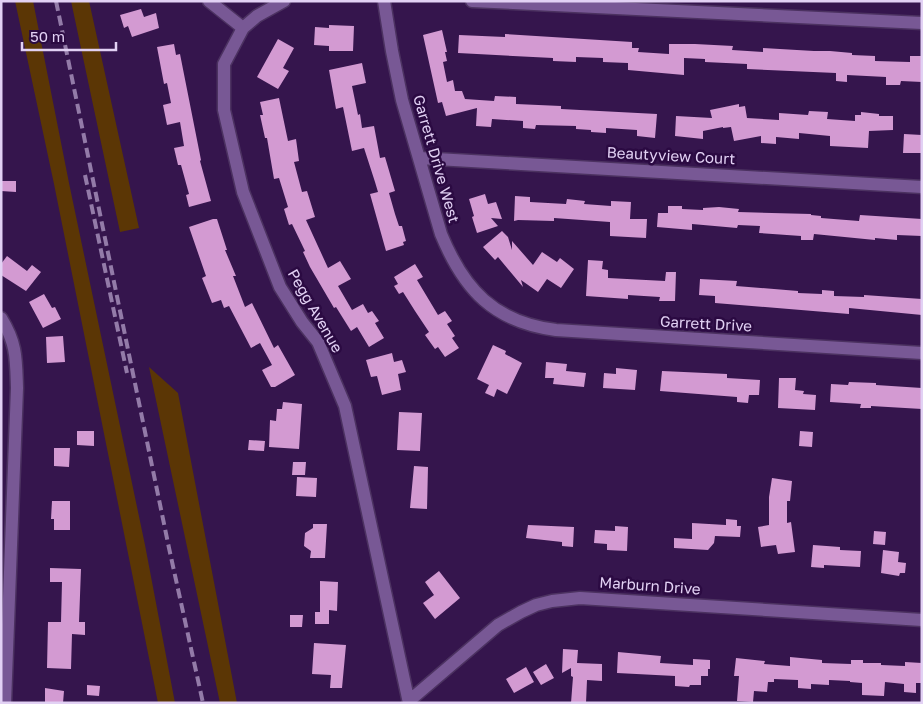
<svg xmlns="http://www.w3.org/2000/svg" width="923" height="704" viewBox="0 0 923 704" font-family="'Golos Text',sans-serif">
	<style>
		.green { fill: #5b3605 }
		.building { fill: #d39ad2 }
		.lines { fill: none; stroke-linecap: round; stroke-linejoin: round }
		.minor-casing { stroke: #4c3261; stroke-width: 15 }
		.minor { stroke: #785895; stroke-width: 12 }
		.rail { stroke: #937ba8; stroke-width: 4; stroke-dasharray: 10 5; stroke-linecap: butt }
		.labels { text-anchor: middle; stroke-width: 5; stroke-linejoin: round; paint-order: stroke }
		.street-label { font-size: 15px; fill: #e2d1f4; stroke: #2b0a42 }
	</style>
	<rect width="100%" height="100%" fill="#35154d"/>
	<!-- green -->
	<path class="green" d="M15 1H33L69 183 145 545 175 703H158L54 184Z
		M71 1H89L139 228 120 232Z
		M149 367 178 393 237 703H220Z"/>
	<!-- building -->
	<path class="building" d="M141 9 144 17 156 13 159 28 132 37 128 26 124 28 120 15Z
		M329 25 354 26 353 51H329V46L314 45 315 27 329 28Z
		M442 30 447 52H445L447 61 443 62 447 82 453 80 455 91H462L465 99 494 101 495 96 516 97V104L561 106V109L657 114 655 138 637 136V130L606 128V133L591 132V130L576 129V126L536 125 535 129 523 128V121L492 119 491 127 476 126 477 108 446 116 442 102 438 103 423 35Z
		M505 34 632 42V48H639L638 52 669 54V44H695L733 46 732 50 763 52V48L814 51H830L852 53V55L875 56V61L910 62V56H922V82L901 81 900 85H886V77L847 75V82L836 81V73L747 69V64L705 62V59L684 58V75L628 70V63L603 62V58L576 57V62L553 61V58L458 53 459 35 505 37Z
		M278 39 294 48 283 68 289 71 278 89 257 77Z
		M174 44 176 55 180 54 201 160 200 161 211 201 189 207 186 195 189 194 181 165H178L174 148 184 146 180 122 167 125 163 105 171 103 167 83 164 84 157 47Z
		M362 63 366 83 352 86 358 115 360 114 362 128 374 126 380 158 385 157 395 191 389 193 395 214 399 226H402L406 241 403 242 404 245 386 251 370 194 378 192 375 182 364 148 352 151 343 107 336 109 329 70Z
		M279 98 288 141 296 139 299 161 294 162 302 192 307 191 315 217 306 220 328 268 340 261 351 279 338 286 352 310 363 304 368 313 372 311 379 321 375 323 384 338 369 347 357 327 351 331 336 307 334 308 310 267 303 252 305 251 292 224 289 225 284 209 288 207 279 178 274 179 267 138H265L260 115H263L260 102Z
		M739 104V107L745 106 747 118 779 120V113L808 115 809 111 828 112 827 119 855 121V115H861V112L879 114V116H893V130L869 131 868 148 830 146V136L799 133V139L776 137V144L761 143V136L734 141 731 127 723 128V127L703 131V139L675 136 676 116 712 118 710 110Z
		M904 134 922 135V153H903Z
		M1 181H16V192L1 191Z
		M485 194 488 204 496 202 502 219 491 218 498 226 477 233 472 217 474 216 469 199Z
		M515 196 530 197V202L566 204 567 199 585 201 584 204 611 206V201L631 202 630 219H647L646 238 610 236V222L554 218V221L518 220 514 221Z
		M668 206H682V209L703 210V208L719 207 739 209 738 212 811 214V215L821 216V218L859 221 860 215 922 219V236L897 235V240L875 238V240L814 234 813 240H801V236L759 233 760 226 738 225 737 228 692 224V230L657 227 658 213H668Z
		M213 219H217L227 250H225L236 276H233L245 307 252 303 274 348 278 345 295 375 275 387H271L262 370 272 365 260 343 251 348 229 306 224 308 221 300 212 303 202 278 206 276 189 227Z
		M502 231 508 237 512 250V241L533 265 542 252 557 262 560 258 574 269 561 288 547 279 538 292 521 280 523 287 498 257 495 260 483 247Z
		M7 256 27 271 32 265 41 272 26 291 1 275V264Z
		M588 260 603 261 602 269 608 270V278L665 281 666 272H676L675 301H659L660 297 628 295V299L586 296Z
		M415 264 423 277 417 280 438 315 445 311 452 321 447 324 455 336 452 338 459 348 445 357 438 347 435 349 425 335 429 332 415 311 403 292 399 294 394 286 398 284 394 277Z
		M700 279 737 281 736 286 798 291V293L822 294V290L834 291V296L864 297V295L922 299V315L849 308V314L715 303V296L699 295Z
		M44 294 52 308 55 307 61 319 43 328 29 302Z
		M63 336 65 362 47 363 46 337Z
		M493 345 506 351 505 354 522 363 507 394 497 389 494 397 485 393 489 385 477 379Z
		M392 353 394 362 402 360 406 372 398 374 401 390 382 395 377 376 371 377 366 360Z
		M546 362 567 364 566 371 586 373 584 387 553 384 554 378H545Z
		M616 368 637 370 635 390 603 388 604 373 616 374Z
		M662 371 727 374V378L760 380 759 395H749L748 403 737 402V397L660 391Z
		M779 378H796L795 390 804 391 803 394 816 395 815 410 778 408Z
		M849 382 876 383V385L922 388V409L871 406V408H860L861 404 830 402 831 384 848 385Z
		M283 402 302 404 299 449 269 447 270 420 276 421 277 409H282Z
		M399 412 422 413 420 451 397 450Z
		M77 431H94V446L77 445Z
		M800 431 813 432 812 447 799 446Z
		M249 440 265 441 264 451 248 450Z
		M54 448H70L69 467 54 466Z
		M293 462H306L305 475H292Z
		M414 466 428 467 427 509 410 508Z
		M297 477 317 478 316 497 296 496Z
		M772 478 792 481 790 501H787V523L791 522 795 552 778 554 776 545 761 547 758 527 769 525V497Z
		M52 501H70V530H54V519H51Z
		M726 519 737 520V526H741L740 537 715 536 714 543 708 550 674 548V538L692 539V523L726 525Z
		M313 524H327L325 558H310L311 551 304 546 305 533 313 528Z
		M528 525 574 527 573 547 562 546V542L526 538Z
		M615 526 628 527 627 551 607 550V544L594 543 595 530 615 531Z
		M874 531 886 532 885 545 873 544Z
		M813 545 840 547V550L861 551 860 567 824 565V568L811 567Z
		M883 550 899 552 898 562 906 563 905 573H900L899 576 881 573Z
		M50 568 81 569 79 622H85V635L72 634 71 669 47 668 48 622H61L62 582H50Z
		M439 571 460 598 435 619 423 603 434 595 425 582Z
		M320 581 338 582 337 611 329 610V624H315V612H320Z
		M290 615H303L302 627H290Z
		M314 643 346 645 342 688H330L331 675 312 674Z
		M563 649 578 650 577 663 602 664V681L587 680 586 703H571L573 677 571 676V668L562 673Z
		M618 652 661 656 660 663 693 665V659L710 660V669H708V676H701V685H690L689 687 675 686V676L617 673Z
		M790 657 822 660V663L851 664V660H863V663H881V665L905 666V662L922 663V683H916V693L904 692V684L885 682 884 696 862 695V683L850 682V681L829 680V685L811 684V689L798 688V680L774 679V682H768L767 692 754 691 753 702 737 701 739 676H734L736 658 765 661 764 664 790 666Z
		M546 664 554 678 541 685 533 672Z
		M526 667 534 682 514 693 506 679Z
		M87 685 100 686 99 696 87 695Z
		M45 688 64 691 63 703H45Z"/>
	<g class="lines">
		<!-- minor casing -->
		<g class="minor-casing">
			<path id="minor" d="M209 1 243 28
				M284 1 257 16 243 28 224 64V110L243 192 280 287 302 322 318 342 345 406 409 703
				M384 1 392 51 402 100 441 234C464 290 494 322 556 330L922 353
				M472 1 922 23
				M419 158 922 187
				M1 318C17 344 16 359 17 388L5 703
				M409 701 498 625 521 612 536 605 552 601 580 598 922 620"/>
		</g>
		<!-- minor -->
		<use href="#minor" class="minor"/>
		<!-- rail -->
		<path class="rail" d="M56 1 169 548 203 703
			M85 175 127 373"/>
	</g>
	<g class="labels">
		<!-- street labels -->
		<g class="street-label">
			<text transform="translate(671 156) rotate(3)" y="5">Beautyview Court</text>
			<text transform="translate(436 159) rotate(74)" y="5">Garrett Drive West</text>
			<text transform="translate(315 311) rotate(60)" y="5">Pegg Avenue</text>
			<text transform="translate(706 324) rotate(3)" y="5">Garrett Drive</text>
			<text transform="translate(650 586) rotate(4)" y="5">Marburn Drive</text>
		</g>
	</g>
	<!-- border -->
	<rect width="923" height="704" fill="none" stroke="#e2d1f4" stroke-width="5"/>
	<!-- scale -->
	<path d="M22 42v8h94v-8" fill="none" stroke="#e2d1f4" stroke-width="2.5"/>
	<text x="30" y="42" font-size="15" fill="#e2d1f4" stroke="#2b0a42" stroke-width="4" paint-order="stroke">50 m</text>
</svg>
